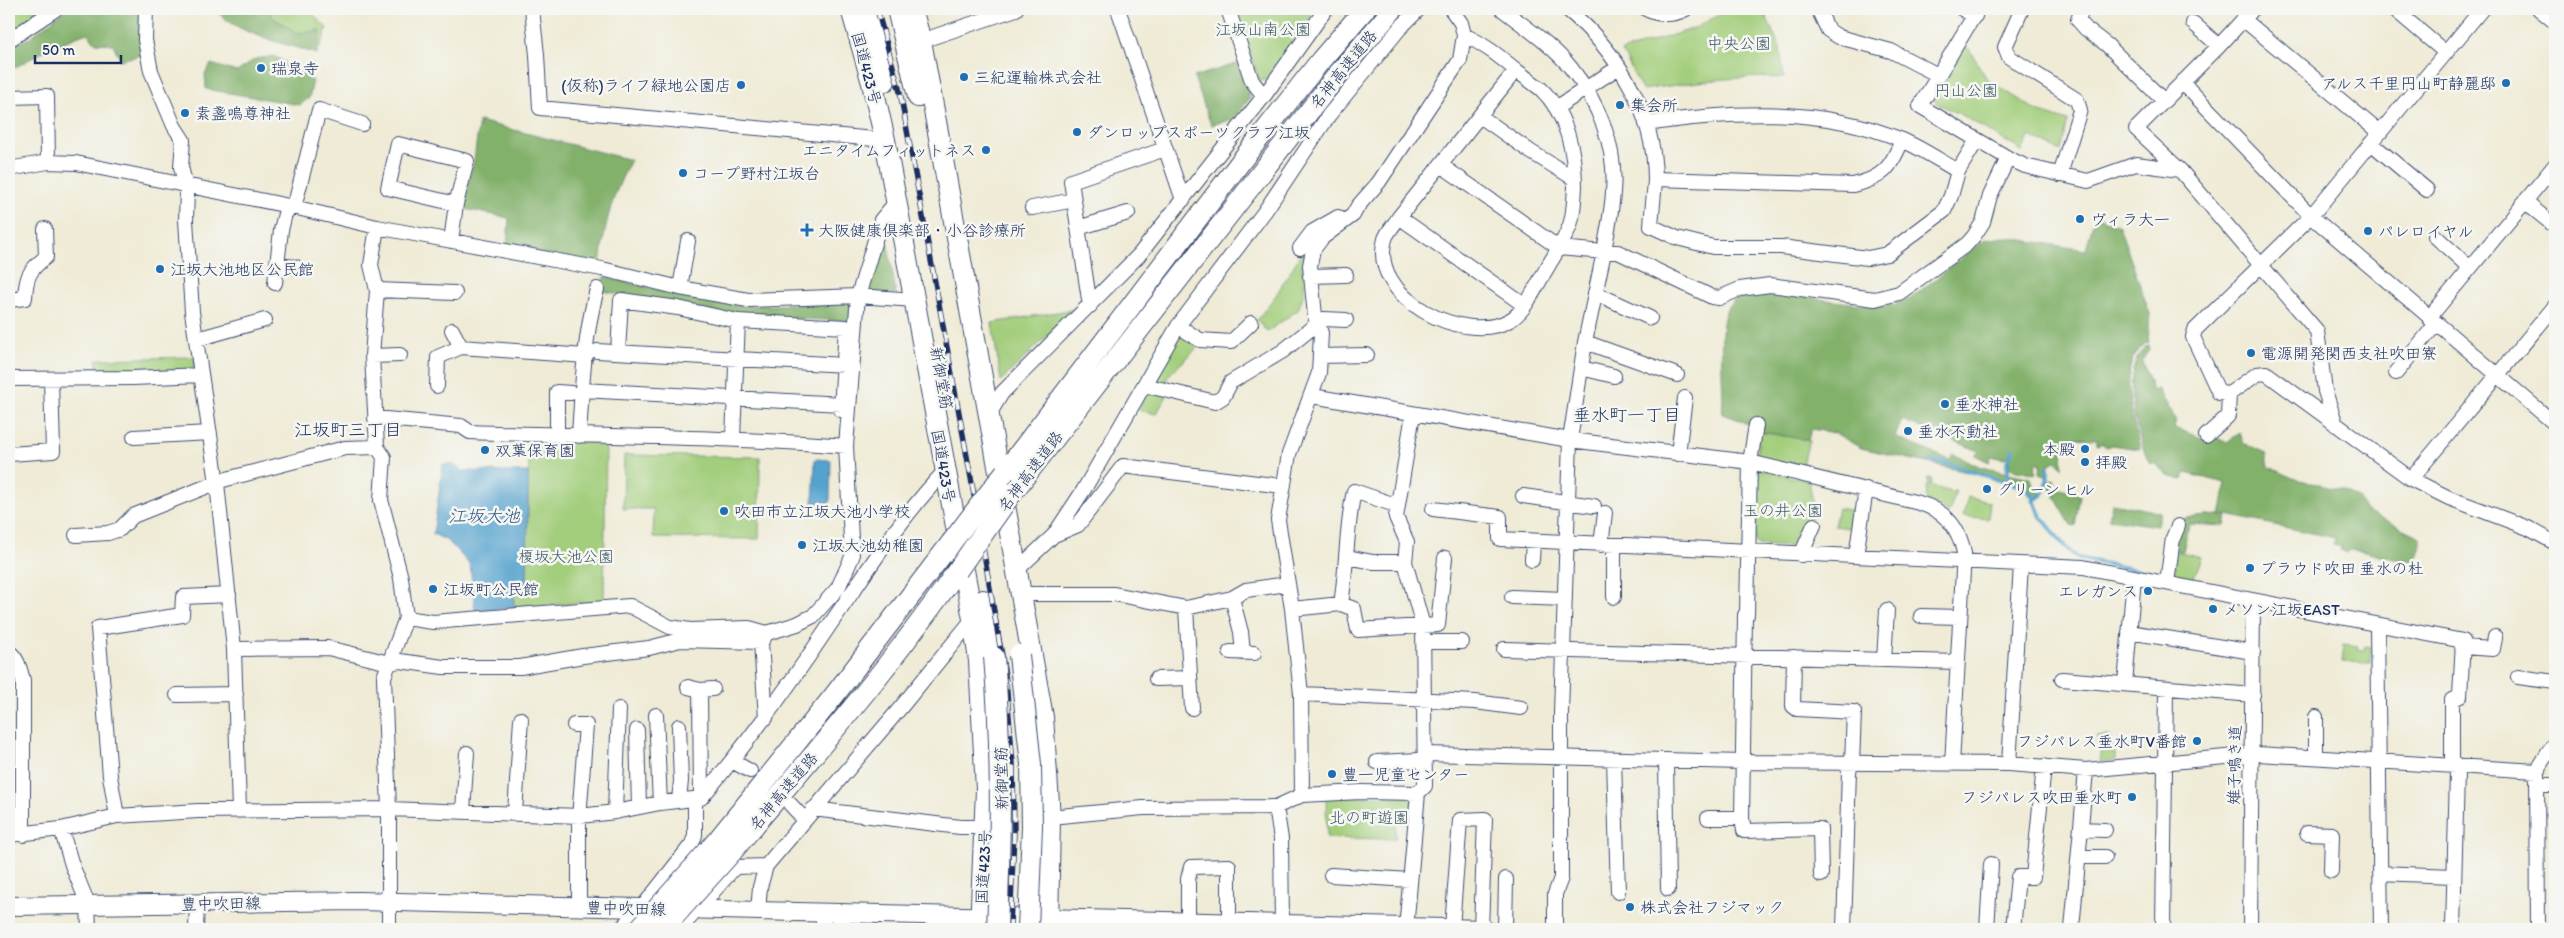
<svg xmlns="http://www.w3.org/2000/svg" width="2564" height="938" viewBox="0 0 2564 938" font-family="Itim,'Klee One',sans-serif">
	<style>
		.green { fill: #a3ce7b; stroke: #5f7e6c }
		.forest { fill: #82b16b; stroke: #4e7064 }
		.water { fill: #55a2ce; stroke: #386896 }
		.lines { fill: none; stroke-linecap: round; stroke-linejoin: round }
		.stream { stroke: #55a2ce; stroke-width: 4 }
		.minor-casing { stroke: #3b4b70; stroke-width: 16 }
		.major-casing { stroke: #3b4b70; stroke-width: 20 }
		.highway-casing { stroke: #3b4b70; stroke-width: 22 }
		.minor { stroke: #fff; stroke-width: 14 }
		.major { stroke: #fff; stroke-width: 18 }
		.highway { stroke: #fff; stroke-width: 20 }
		.rail-casing { stroke: #1b2f5e; stroke-width: 5.5 }
		.rail { stroke: #f6f6f2; stroke-width: 4; stroke-dasharray: 11; stroke-linecap: butt }
		.highway-bridge-casing { stroke: #3b4b70; stroke-width: 22; stroke-linecap: butt }
		.highway-bridge { stroke: #fff; stroke-width: 20 }
		.poi-dot { fill: #1f6fb2; stroke: #f6f6f2; stroke-width: 2 }
		.labels { text-anchor: middle; stroke-width: 5; stroke-linejoin: round; paint-order: stroke }
		.park-label { font-size: 16px; fill: #3d5765; stroke: #f6f6f2 }
		.poi-label { font-size: 16px; fill: #1b2f5e; stroke: #f6f6f2; text-anchor: start }
		.street-label { font-size: 16px; fill: #1b2f5e; stroke: #f6f6f2 }
		.neighbourhood-label { font-size: 18px; fill: #1b2f5e; stroke: #f6f6f2 }
		.water-label { font-size: 18px; font-style: italic; fill: #2f5785; stroke: #f6f6f2 }
	</style>
	<rect width="100%" height="100%" fill="#f6f6f2"/>
	<filter id="ink" filterUnits="userSpaceOnUse"><feTurbulence type="fractalNoise" baseFrequency=".02" numOctaves="2"/><feDisplacementMap in="SourceGraphic" scale="10" xChannelSelector="R" yChannelSelector="G"/><feConvolveMatrix kernelMatrix="1 2 1 2 8 2 1 2 1" color-interpolation-filters="sRGB"/></filter>
	<filter id="wash" filterUnits="userSpaceOnUse"><feTurbulence type="fractalNoise" baseFrequency=".0096" numOctaves="4" result="noise"/><feDisplacementMap in="SourceGraphic" scale="20" xChannelSelector="R" yChannelSelector="G"/><feGaussianBlur stdDeviation="1.12" result="paint"/><feColorMatrix in="noise" values="0 0 0 0 0 0 0 0 0 0 0 0 0 0 0 0 0 1.4 0 .05"/><feComposite in="paint" operator="in"/></filter>
	<g filter="url(#wash)">
		<rect width="100%" height="100%" fill="#efebd6"/>
		<!-- green -->
		<path class="green" d="M9 9H48L9 34Z
			M250 9H308L327 28 320 48 249 27Z
			M1235 9H1316L1265 80H1259Z
			M1730 9H1763L1780 48 1784 78C1736 75 1690 83 1642 90L1622 51 1695 28Z
			M1965 47 1969 49 1987 79 2037 111 2068 121 2061 151 2030 136 2022 151 1960 114 1936 103 1934 97Z
			M1305 251 1302 271 1305 278 1304 293 1298 310 1267 332 1257 320 1276 295 1301 254Z
			M1075 309 1001 381 992 323Z
			M1183 335 1195 343 1197 348 1167 377V387L1156 384 1154 379 1177 336Z
			M194 357 195 366 192 370 97 372V359Z
			M1151 393 1167 396 1156 414 1139 410 1145 396Z
			M1760 432 1809 440 1802 469 1756 458Z
			M529 439 606 442 604 601 514 608V597L518 584 527 583Z
			M624 455 760 457 759 539 653 538 654 509H623Z
			M1760 469 1809 481 1813 502 1809 530 1800 547 1758 545 1755 541 1756 473Z
			M1928 478 1932 479 1930 486 1952 492 1956 490 1949 513 1926 499Z
			M1968 497 1990 502 1988 519 1963 516Z
			M1838 508 1859 512 1856 529 1834 526Z
			M2176 551 2202 557 2193 580 2173 576Z
			M2344 644 2358 646 2357 649 2364 650 2365 646 2371 647V663L2342 662Z
			M2109 736 2116 754V760L2099 762 2101 746 2097 745 2098 737Z
			M1405 796 1412 801 1411 822H1396L1395 839 1327 838 1326 797Z"/>
		<!-- forest -->
		<path class="forest" d="M67 9H140L142 55 120 60 113 44 96 43 87 33 51 47 9 71V48L29 38Z
			M215 9H269L272 17 298 33 321 30 317 54C285 43 236 35 215 9Z
			M274 56 313 81 309 98 300 105 206 89 205 74 211 64 237 72 255 59Z
			M1238 63 1250 98 1234 119 1211 125 1194 77Z
			M479 121 631 160C611 198 605 222 600 265L507 248 509 218 460 208 474 161Z
			M2094 218H2102L2119 226 2150 314 2148 342C2114 359 2134 421 2140 449L2111 445 2107 447 2102 443 2097 445V439L2074 438 2073 447H2063L2062 467 2056 461 2049 464 2048 476 2040 473 2041 463H2036L2035 474 2010 468 2009 462 2013 448 2005 459 1991 456 1989 462 1975 455 1979 451 1902 420 1895 437 1950 460 1953 454 1981 467 2031 478 2034 488 2042 494 2034 499 2033 494 2020 484 1861 448 1835 433 1811 429 1808 440 1761 432 1740 420 1722 414C1725 389 1716 325 1728 307 1736 295 1754 294 1767 293L1885 307 1910 299 1985 240 2004 237 2086 250Z
			M885 226 896 294 866 292Z
			M604 277 712 302 751 306 850 302V321L739 316 602 291Z
			M2148 345 2149 349 2142 361 2152 391 2158 389 2176 421 2174 428 2210 441 2214 437 2227 442 2240 433 2244 444 2266 453 2269 467 2296 479 2344 491 2358 497 2366 511 2420 537V549L2414 561C2392 563 2371 548 2349 550L2346 553 2340 550 2341 546 2334 544 2335 538 2227 515 2220 516 2226 483 2185 473 2183 480 2168 476 2156 464 2149 463C2137 436 2117 366 2148 345Z
			M2054 479 2057 488 2080 495 2075 526 2071 525 2050 489V481Z
			M2112 503 2160 512 2157 526 2109 519Z
			M2218 515 2227 516 2225 526 2189 524 2183 551 2176 550 2177 539 2185 518Z"/>
		<!-- water -->
		<path class="water" d="M815 459 831 460 830 503H813Z
			M443 464H453L463 471 528 472 527 584H518L514 597V608L475 611 470 565 448 541 433 534Z"/>
		<g class="lines">
			<!-- stream -->
			<path class="stream" d="M1930 462H1942L2025 488 2032 496 2040 515 2066 548 2078 558 2161 575
				M2009 482 2007 462 2013 449
				M2033 500C2050 493 2047 482 2048 468"/>
		</g>
	</g>
	<g filter="url(#ink)">
		<g class="lines">
			<!-- minor casing -->
			<g class="minor-casing">
				<path id="minor" d="M146 9 145 40 151 71 174 126 183 140 181 167 187 191 186 220 192 312 217 483 234 649 239 810
					M532 9 537 55 540 108 885 140
					M1118 9 1183 200
					M1228 9 1252 81 1264 96
					M1567 9C1617 51 1655 112 1655 180 1654 195 1652 211 1651 226L1677 238 1713 247H1781L1868 258 1887 254 1944 211 1951 196 1958 171 1977 140
					M1646 9C1660 16 1672 16 1686 9
					M1818 9 1828 30 1839 37 1891 51 1938 75
					M1962 9 1975 16
					M1978 9 1920 106 2008 158
					M2022 9 2005 47 2009 57 2077 100 2080 110 2060 175
					M2082 9 2078 20 2086 29 2107 45 2163 100
					M2253 9 2219 46 2136 129 2180 170 2317 331 2325 391 2336 425
					M2394 9 2446 53
					M2482 9 2311 216 2195 330 2193 337 2219 393 2229 394 2257 374 2266 373 2411 479 2449 498 2528 528 2555 543
					M2539 9 2555 22
					M2243 19 2380 133
					M2193 23 2219 46
					M1464 35C1484 44 1499 56 1517 71 1525 77 1533 83 1541 89 1567 114 1575 153 1575 187 1574 199 1574 214 1570 225 1565 240 1555 254 1547 268 1537 284 1526 311 1510 320 1465 346 1368 298 1385 239 1387 232 1395 224 1399 217L1516 70
					M9 40 56 9
					M921 41 1016 9
					M2182 82 2311 216 2555 424
					M9 97 47 96 48 162
					M1556 108 1619 67
					M1480 116 1531 152 1575 179
					M1646 124C1731 111 1821 106 1902 140 1921 148 1940 161 1958 171
					M2371 143 2427 190
					M1442 166 1559 248 1604 252C1607 232 1612 212 1613 192 1617 148 1599 103 1571 68 1552 45 1525 27 1502 9
					M9 169 48 162 76 163 289 206 377 227 602 269 680 288 748 300 858 296 915 300
					M1655 179 1853 185C1883 178 1891 168 1902 140
					M2525 202 2551 223
					M1032 208 1074 200
					M1399 217 1524 305
					M377 227 371 265 377 290 372 356 377 447 384 457 381 500 401 578 406 618
					M1078 228 1128 213
					M2435 236 2470 268
					M451 241 456 204 467 161 398 144 388 188 456 204
					M1300 248 1312 232 1338 217
					M277 265 296 267
					M1310 276 1346 275
					M275 283 281 230 285 214 296 200 319 110 362 124
					M680 288 688 241
					M377 290 455 293
					M1595 293 1650 318
					M9 300 25 298C26 277 29 270 46 257L45 229
					M1090 306 1071 181 1165 149
					M2429 318 2555 165
					M1178 326 1200 340 1231 342 1251 323
					M452 330 461 347
					M197 339 265 320
					M1585 342 1677 375
					M597 351 845 365
					M618 352 621 300 678 308 738 321 846 327 841 410
					M372 356 400 355
					M1320 356 1367 355
					M1581 368 1614 376
					M2396 373 2436 324
					M9 379 133 378 201 375
					M1144 385 1215 402 1223 397 1231 382 1283 351 1318 323 1324 319 1346 320
					M437 386 438 357 461 347 586 356
					M582 390 842 404
					M1312 396 1570 440 1750 462 1919 503C1944 510 1959 527 1964 553L1952 764
					M990 413 1002 393 1139 255 1264 96 1326 9
					M375 418 461 426 470 432C596 437 721 436 846 446
					M1756 425 1750 462 1747 615H1745L1742 818 1744 831 1820 829 1821 875
					M557 435V392L571 393
					M579 436C582 387 584 336 597 289
					M2206 436 2228 416 2229 394
					M134 437 210 433
					M733 438 738 321
					M9 454 53 451 51 379
					M1678 454 1685 398
					M2411 479 2555 306
					M1523 496 1594 506
					M1433 509 1500 517V539L2083 567 2463 641 2460 696 2452 700V759L2457 772 2453 929
					M76 535 108 533 120 529 133 516 223 480 345 448 377 447
					M1054 535 1078 525 1123 466 1282 486
					M1601 545 1605 513
					M1801 555 1814 525
					M1856 556 1866 489
					M1347 557 1373 562H1405
					M1532 560 1533 541
					M1017 570 1054 535 1083 491 1178 326 1265 211 1329 115 1400 28 1419 9
					M2167 583 2173 538 2178 526
					M1021 594H1114L1186 608 1232 598 1246 590 1287 584
					M1512 597 1565 599
					M1614 597V546
					M1232 598 1241 632 1243 653
					M1341 604C1347 567 1346 528 1354 491L1398 506
					M1186 608 1192 708
					M1292 609 1341 604 1354 609 1358 630 1438 625 1445 558
					M1921 616 1960 617
					M2377 625 2381 929
					M2129 632 2253 652
					M1424 642H1462
					M2462 647 2493 649 2495 637
					M234 649 328 648 389 663 400 661 443 667H520L583 656 649 648 680 640 761 642
					M1504 649 1957 662
					M9 652C18 658 20 670 23 680V835
					M1230 652 1254 653
					M1794 657 1793 706 1797 709 1854 712 1852 763 1849 771 1844 929
					M1884 660 1887 610
					M2518 677 2555 682
					M1156 679 1190 678
					M2062 679 2253 695
					M2125 684 2134 577
					M688 687 700 690 713 689
					M700 690 701 798
					M1301 694 1475 702 1521 708
					M177 695 236 694
					M656 715 660 803
					M2316 717V757
					M766 718 761 642 767 633 797 624 813 616 838 588 852 557 846 446 858 296 881 220 897 201
					M574 725H586L579 819V907
					M637 730 639 807
					M1614 759 1618 892
					M1666 760 1668 889
					M732 761 750 771
					M1377 762 1419 760 1426 754 1742 762 2009 764 2086 770 2258 754 2537 771
					M2009 764 2021 565
					M2538 785H2555
					M1302 795 1301 694 1292 609 1278 520 1289 454 1319 373 1321 333 1315 316 1310 265 1313 250 1322 238 1353 215 1358 206 1379 182 1460 60 1464 35 1461 23 1451 9
					M679 800 681 781 679 726
					M790 804 804 819
					M1276 807 1281 839 1282 925
					M813 809 960 827H985
					M463 810 467 753
					M615 812 619 709
					M515 813 521 719
					M117 816 110 776 98 628 182 615 183 597 229 595
					M1050 817 1143 808 1276 807 1302 795 1361 792 1418 793 1425 786 1423 626 1405 562 1407 542 1396 517 1413 414
					M1708 818H1742
					M61 829 72 865 88 904 89 929
					M2081 829 2105 830
					M2307 833 2332 834 2331 871
					M9 835 61 829 117 816 198 811 389 809 580 816 615 812 660 803 701 798C748 743 789 686 829 626 866 573 900 518 945 471
					M2079 857H2105
					M728 862 735 867 766 866
					M2380 873 2453 876
					M1331 875 1410 880
					M758 912 760 887 766 866 902 706 973 619
					M1188 922V879L1191 867 1229 866V923
					M1452 928 1460 820 1485 819 1481 929
					M196 929 197 903
					M389 929V809L384 677 406 618 433 622 630 606 670 627 690 630 749 628 767 633
					M621 929 641 909 692 844 695 835V799
					M680 929 735 867
					M823 929V913
					M1406 929 1418 793
					M1505 929 1506 879
					M1555 929V894L1561 878V713L1570 440 1585 342 1604 252H1618L1712 297 1719 298 1740 289 1770 285 1875 299 1899 293 1967 244 1974 236 1983 222 1990 196 2008 158 2025 166 2088 181 2136 164 2180 170
					M1987 929 1991 864
					M2013 929 2018 877H2033L2044 766
					M2072 929 2086 770
					M2163 929 2166 688
					M2250 929 2253 601
					M2538 929 2537 771 2555 742"/>
			</g>
			<!-- major casing -->
			<g class="major-casing">
				<path id="major" d="M9 906 359 901 1484 929"/>
			</g>
			<!-- highway casing -->
			<g class="highway-casing">
				<path id="highway" d="M851 9 872 83 885 140 973 619 979 661 986 790 980 929
					M868 9 885 81
					M897 9 918 97
					M912 9 921 41 938 132 1043 717 1050 817 1048 929
					M1005 472 1242 160 1321 60 1365 9
					M1012 493 1339 73 1393 9
					M983 600 994 657
					M716 842 833 697 951 543
					M731 853C808 761 888 670 957 571"/>
			</g>
			<!-- minor -->
			<use href="#minor" class="minor"/>
			<!-- major -->
			<use href="#major" class="major"/>
			<!-- highway -->
			<use href="#highway" class="highway"/>
			<!-- rail casing -->
			<g class="rail-casing">
				<path id="rail" d="M877 9 900 92 971 478 1006 681 1013 764 1014 832 1010 929"/>
			</g>
			<!-- rail -->
			<use href="#rail" class="rail"/>
			<!-- highway-bridge casing -->
			<g class="highway-bridge-casing">
				<path id="highway-bridge" d="M951 543 1005 472
					M957 571 1012 493
					M1019 655 1031 764 1032 826 1028 929
					M994 657C1002 748 1001 838 997 929
					M639 929 716 842
					M663 929 731 853"/>
			</g>
			<!-- highway-bridge -->
			<use href="#highway-bridge" class="highway-bridge"/>
		</g>
	</g>
	<!-- markers -->
	<g class="poi-dot">
		<circle cx="261" cy="68" r="5"/>
		<circle cx="964" cy="77" r="5"/>
		<circle cx="2506" cy="83" r="5"/>
		<circle cx="741" cy="85" r="5"/>
		<circle cx="1620" cy="105" r="5"/>
		<circle cx="185" cy="113" r="5"/>
		<circle cx="1077" cy="132" r="5"/>
		<circle cx="986" cy="150" r="5"/>
		<circle cx="683" cy="173" r="5"/>
		<circle cx="2080" cy="219" r="5"/>
		<path d="M804.5 222.5h5v5h5v5h-5v5h-5v-5h-5v-5h5z"/>
		<circle cx="2368" cy="231" r="5"/>
		<circle cx="160" cy="269" r="5"/>
		<circle cx="2251" cy="353" r="5"/>
		<circle cx="1945" cy="404" r="5"/>
		<circle cx="1908" cy="431" r="5"/>
		<circle cx="2085" cy="449" r="5"/>
		<circle cx="485" cy="450" r="5"/>
		<circle cx="2085" cy="462" r="5"/>
		<circle cx="1987" cy="489" r="5"/>
		<circle cx="724" cy="511" r="5"/>
		<circle cx="802" cy="545" r="5"/>
		<circle cx="2250" cy="568" r="5"/>
		<circle cx="433" cy="589" r="5"/>
		<circle cx="2148" cy="591" r="5"/>
		<circle cx="2213" cy="609" r="5"/>
		<circle cx="2197" cy="741" r="5"/>
		<circle cx="1332" cy="774" r="5"/>
		<circle cx="2132" cy="797" r="5"/>
		<circle cx="1630" cy="907" r="5"/>
	</g>
	<g class="labels">
		<!-- park labels -->
		<g class="park-label">
			<text x="1263" y="35">江坂山南公園</text>
			<text x="1739" y="49">中央公園</text>
			<text x="1966" y="96">円山公園</text>
			<text x="1783" y="516">玉の井公園</text>
			<text x="566" y="562">榎坂大池公園</text>
			<text x="1369" y="823">北の町遊園</text>
		</g>
		<!-- poi labels -->
		<g class="poi-label">
			<text x="271" y="74">瑞泉寺</text>
			<text x="974" y="83">三紀運輸株式会社</text>
			<text x="2496" y="89" text-anchor="end">アルス千里円山町静麗邸</text>
			<text x="731" y="91" text-anchor="end">(仮称)ライフ緑地公園店</text>
			<text x="1630" y="111">集会所</text>
			<text x="195" y="119">素盞嗚尊神社</text>
			<text x="1087" y="138">ダンロップスポーツクラブ江坂</text>
			<text x="976" y="156" text-anchor="end">エニタイムフィットネス</text>
			<text x="693" y="179">コープ野村江坂台</text>
			<text x="2090" y="225">ヴィラ大一</text>
			<text x="818" y="236">大阪健康倶楽部・小谷診療所</text>
			<text x="2378" y="237">パレロイヤル</text>
			<text x="170" y="275">江坂大池地区公民館</text>
			<text x="2261" y="359">電源開発関西支社吹田寮</text>
			<text x="1955" y="410">垂水神社</text>
			<text x="1918" y="437">垂水不動社</text>
			<text x="2075" y="455" text-anchor="end">本殿</text>
			<text x="495" y="456">双葉保育園</text>
			<text x="2095" y="468">拝殿</text>
			<text x="1997" y="495">グリーン ヒル</text>
			<text x="734" y="517">吹田市立江坂大池小学校</text>
			<text x="812" y="551">江坂大池幼稚園</text>
			<text x="2260" y="574">プラウド吹田 垂水の杜</text>
			<text x="443" y="595">江坂町公民館</text>
			<text x="2138" y="597" text-anchor="end">エレガンス</text>
			<text x="2223" y="615">メソン江坂EAST</text>
			<text x="2187" y="747" text-anchor="end">フジパレス垂水町V番館</text>
			<text x="1342" y="780">豊一児童センター</text>
			<text x="2122" y="803" text-anchor="end">フジパレス吹田垂水町</text>
			<text x="1640" y="913">株式会社フジマック</text>
		</g>
		<!-- street labels -->
		<g class="street-label">
			<text transform="translate(867 68) rotate(75)" y="6">国道423号</text>
			<text transform="translate(1343 69) rotate(-51)" y="6">名神高速道路</text>
			<text transform="translate(942 378) rotate(80)" y="6">新御堂筋</text>
			<text transform="translate(944 466) rotate(80)" y="6">国道423号</text>
			<text transform="translate(1030 471) rotate(-53)" y="6">名神高速道路</text>
			<text transform="translate(2234 765) rotate(-89)" y="6">雉子鳴き道</text>
			<text transform="translate(1001 778) rotate(-91)" y="6">新御堂筋</text>
			<text transform="translate(783 791) rotate(-50)" y="6">名神高速道路</text>
			<text transform="translate(983 867) rotate(-87)" y="6">国道423号</text>
			<text transform="translate(221 903) rotate(-1)" y="6">豊中吹田線</text>
			<text transform="translate(626 908) rotate(1)" y="6">豊中吹田線</text>
		</g>
		<!-- neighbourhood labels -->
		<g class="neighbourhood-label">
			<text x="1627" y="421">垂水町一丁目</text>
			<text x="348" y="436">江坂町三丁目</text>
		</g>
		<!-- water labels -->
		<g class="water-label">
			<text x="484" y="522">江坂大池</text>
		</g>
	</g>
	<!-- margin -->
	<rect width="2564" height="938" fill="none" stroke="#f6f6f2" stroke-width="30"/>
	<!-- scale -->
	<path d="M35 55v8h86v-8" fill="none" stroke="#1b2f5e" stroke-width="2.5"/>
	<text x="42" y="55" font-size="15" fill="#1b2f5e" stroke="#f6f6f2" stroke-width="4" paint-order="stroke">50 m</text>
</svg>
